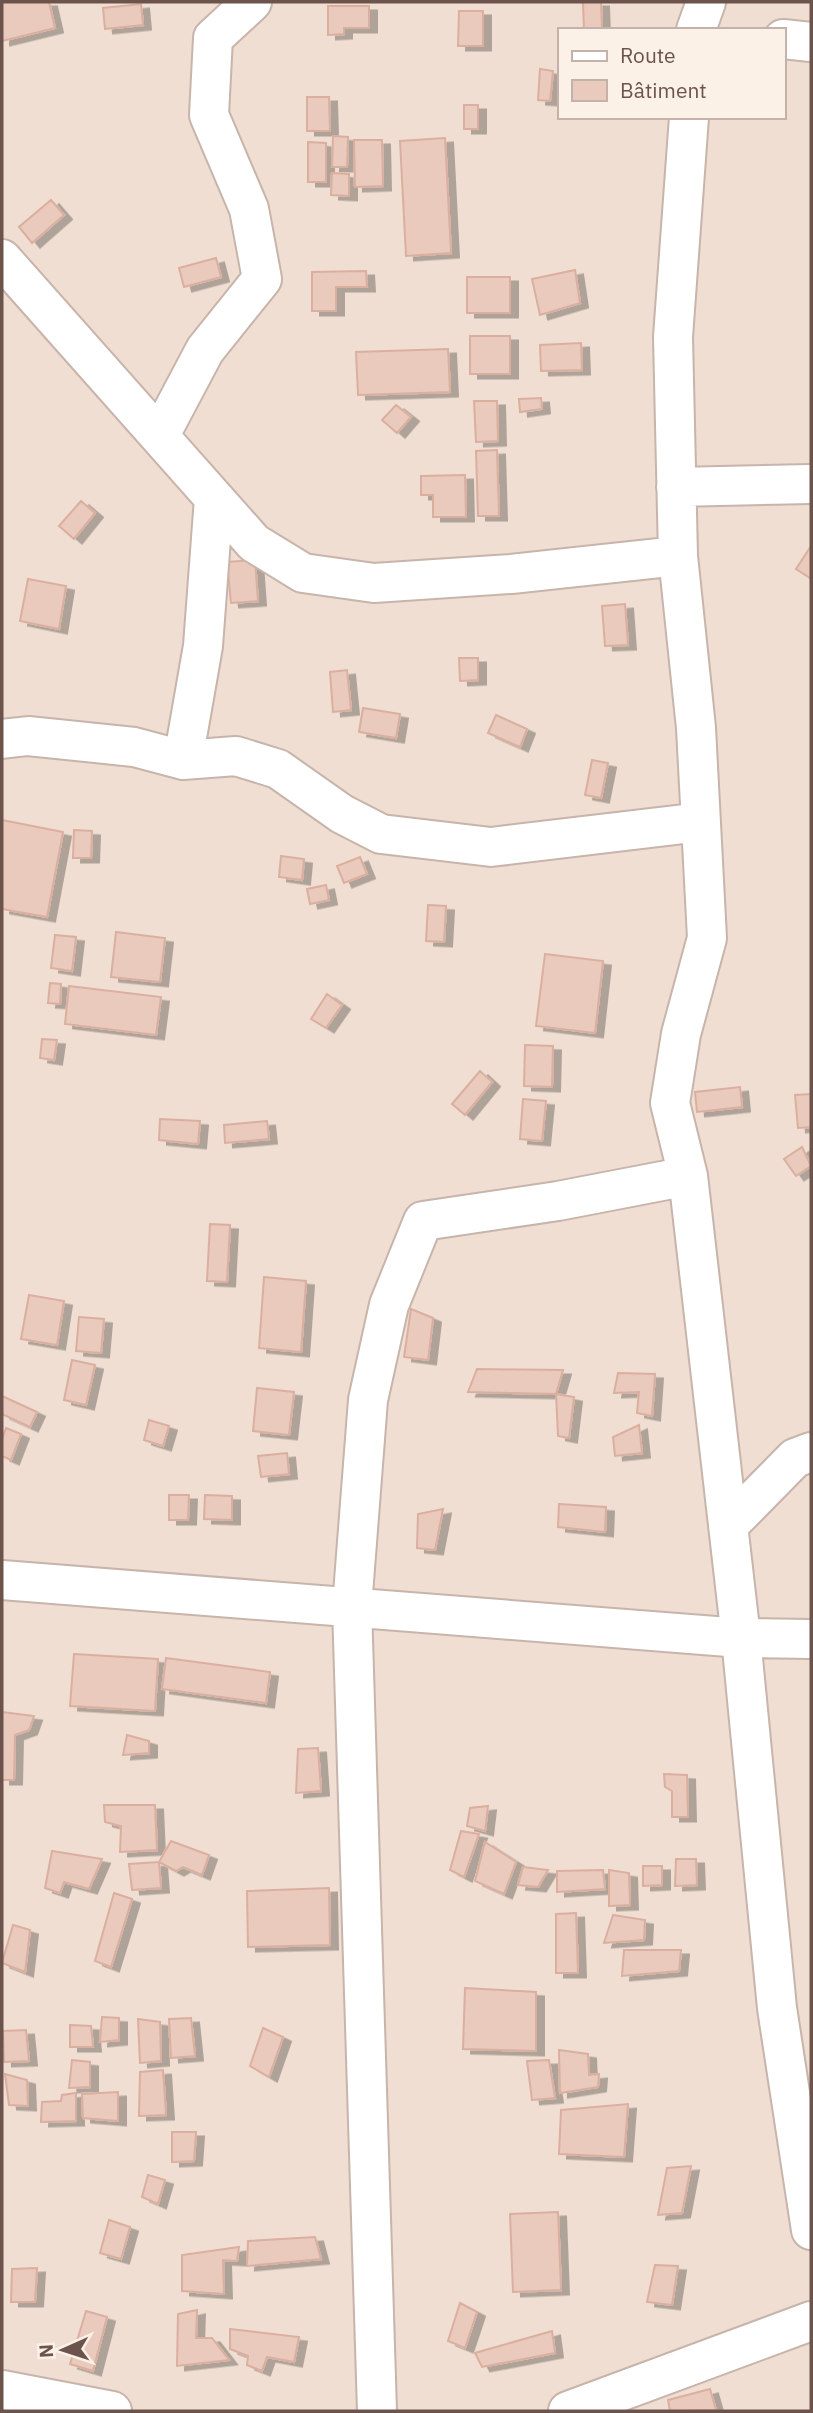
<svg xmlns="http://www.w3.org/2000/svg" width="813" height="2413" viewBox="0 0 813 2413" font-family="'IBM Plex Sans',sans-serif">
	<style>
		.residential { fill: #efded1; fill-rule: evenodd }
		.building { fill: #eacabd; stroke: #dbaf9f; stroke-width: 2; filter: url(#shadow) }
		.lines { fill: none; stroke-linecap: round; stroke-linejoin: round }
		.minor-casing { stroke: #c7b4ab; stroke-width: 42 }
		.minor { stroke: #fff; stroke-width: 38 }
	</style>
	<defs>
		<filter id="shadow"><feDropShadow dx="8" dy="4.5" stdDeviation="0" flood-color="#0004"/></filter>
	</defs>
	<rect width="100%" height="100%" fill="#f9ede1"/>
	<!-- residential -->
	<path class="residential" d="M2 2H811V2411H2ZM559 30H783V117H559Z"/>
	<!-- building -->
	<path class="building" d="M2 2H49L55 28 2 41Z
		M583 2H601L602 30H584Z
		M141 4 143 25 105 29 103 8Z
		M328 6H369V28H344V34L328 35Z
		M459 11H483V46H458Z
		M540 69 553 71 550 101 538 100Z
		M307 97H329L330 131H307Z
		M464 105H478V129H464Z
		M333 136 348 137 347 167H332Z
		M445 138 451 253 406 256 400 141Z
		M354 140H382L383 186 355 187Z
		M308 142 326 143V182H308Z
		M332 173 349 174V196L331 195Z
		M51 200 64 215 32 243 19 227Z
		M216 258 221 277 184 287 179 268Z
		M575 270 580 303 540 315 532 279Z
		M366 271 367 287H336V311H312V272Z
		M467 277H510V313H467Z
		M470 336H510V374H470Z
		M581 343 582 370 541 371 540 345Z
		M448 349 450 392 358 395 356 352Z
		M541 398 542 409 520 412 519 399Z
		M474 401H497L498 441 476 442Z
		M396 405 411 417 397 433 382 420Z
		M497 450 499 516H478L476 451Z
		M465 475 466 517H433V495H421V476Z
		M81 501 95 513 74 539 59 526Z
		M811 546V576L810 578 796 569Z
		M255 560 258 601 231 603 227 562Z
		M28 579 66 586 59 629 20 621Z
		M625 604 628 645 605 646 602 606Z
		M459 658H478V680L460 681Z
		M347 670 351 710 333 712 330 672Z
		M363 708 400 714 396 738 359 732Z
		M496 715 527 729 520 747 488 733Z
		M592 760 608 763 601 798 585 795Z
		M2 820 63 832 47 917 2 909Z
		M74 830 92 831 91 858H73Z
		M281 856 304 859 302 880 279 877Z
		M360 857 367 874 344 883 337 866Z
		M326 885 329 900 310 904 307 889Z
		M428 905 446 906 444 942 426 941Z
		M116 932 165 938 160 982 111 977Z
		M55 935 76 937 72 971 51 968Z
		M545 954 603 961 595 1033 536 1026Z
		M50 983 61 984 60 1004 48 1003Z
		M69 986 161 997 156 1035 65 1024Z
		M327 994 342 1005 326 1028 311 1019Z
		M42 1039 57 1040 54 1060 40 1058Z
		M525 1045 553 1046 552 1087 524 1086Z
		M480 1071 492 1082 465 1115 452 1104Z
		M740 1087 742 1107 697 1112 695 1092Z
		M811 1094V1127L798 1128 795 1095Z
		M523 1099 546 1101 542 1141 520 1139Z
		M160 1119 200 1121 198 1144 159 1140Z
		M267 1121 269 1139 225 1143 224 1125Z
		M802 1147 811 1166 796 1176 784 1159Z
		M210 1224 230 1225 227 1282 207 1281Z
		M264 1277 306 1281 301 1352 259 1348Z
		M29 1295 64 1301 57 1345 21 1339Z
		M411 1309 433 1318 428 1360 404 1357Z
		M79 1317 104 1319 101 1353 76 1351Z
		M72 1360 95 1365 86 1405 64 1400Z
		M477 1369 563 1370 556 1394 468 1392Z
		M618 1373 655 1374 652 1416 637 1413 639 1392 614 1393Z
		M257 1388 294 1392 289 1435 253 1431Z
		M556 1394 574 1397 569 1438 558 1436Z
		M2 1396 37 1412 30 1427 2 1414Z
		M149 1420 169 1426 163 1446 144 1440Z
		M639 1425 642 1453 615 1456 613 1437Z
		M6 1428 21 1434 11 1460 2 1456V1439Z
		M287 1453 289 1474 261 1477 258 1456Z
		M169 1495H189L188 1520H169Z
		M205 1495 232 1496V1520L204 1519Z
		M559 1504 606 1507 605 1532 558 1527Z
		M443 1509 435 1550 417 1548 418 1514Z
		M74 1654 158 1659 155 1711 70 1706Z
		M166 1658 270 1672 266 1703 162 1689Z
		M2 1712 34 1716 29 1730 15 1735 14 1780H2Z
		M127 1735 149 1741V1753L123 1755Z
		M318 1748 321 1791 296 1793 298 1749Z
		M664 1774 687 1775 688 1817H672V1791L665 1787Z
		M104 1805H155L157 1850 120 1852 121 1826 105 1822Z
		M488 1806 485 1831 467 1826 470 1808Z
		M461 1831 479 1834 464 1877 450 1870Z
		M171 1841 209 1855 202 1875 183 1867 176 1871 159 1862Z
		M485 1842 516 1862 504 1894 475 1881Z
		M52 1851 102 1859 89 1889 64 1882 60 1893 45 1888Z
		M676 1859H696L697 1885 675 1886Z
		M159 1862 161 1888 132 1890 129 1864Z
		M643 1866H662V1885L643 1886Z
		M523 1867 548 1870 538 1887 518 1885Z
		M603 1870 605 1889 557 1892V1871Z
		M609 1870 629 1873 630 1905 609 1906Z
		M329 1888 330 1945 248 1947 247 1891Z
		M114 1893 132 1899 111 1967 95 1961Z
		M576 1913 578 1973H556V1914Z
		M613 1915 645 1920 644 1940 604 1943Z
		M13 1925 30 1930 25 1972 2 1963Z
		M624 1950H681L679 1971 622 1976Z
		M465 1988 536 1992V2051L463 2049Z
		M102 2017 119 2018V2040L100 2042Z
		M191 2018 195 2056 171 2058 169 2019Z
		M138 2019 160 2022 161 2061 140 2063Z
		M70 2025 91 2026 93 2047H70Z
		M263 2028 283 2037 269 2077 250 2066Z
		M26 2030 29 2061 4 2062 3 2031Z
		M559 2050 588 2054 589 2075 599 2074 598 2087 560 2093Z
		M72 2060 90 2062V2087L69 2088Z
		M549 2060 555 2098 532 2100 527 2061Z
		M163 2070 166 2115 139 2116 140 2072Z
		M5 2074 27 2080 28 2106 9 2105Z
		M118 2092V2121L83 2118 82 2094Z
		M76 2093V2121L41 2122 42 2102 61 2101 62 2095Z
		M628 2104 624 2157 559 2154 561 2110Z
		M172 2132H196L194 2161 172 2162Z
		M691 2166 682 2213 658 2215 667 2168Z
		M148 2175 165 2180 158 2204 142 2197Z
		M558 2212 561 2290 513 2292 510 2214Z
		M109 2220 130 2227 121 2259 100 2253Z
		M315 2237 321 2259 247 2266 248 2241Z
		M239 2247 237 2261 223 2260 224 2294 182 2291V2255Z
		M655 2265 678 2266 672 2305 647 2302Z
		M37 2268 35 2302H11L12 2269Z
		M460 2303 477 2312 465 2348 448 2341Z
		M197 2310 196 2338H212L229 2360 177 2366 178 2314Z
		M86 2311 107 2317 93 2371 70 2364Z
		M230 2329 299 2337 294 2362 267 2357 262 2371 247 2365 248 2356 230 2349Z
		M552 2331 555 2353 482 2367 475 2353Z
		M710 2389 716 2410 670 2411 668 2400Z"/>
	<g class="lines">
		<!-- minor casing -->
		<g class="minor-casing">
			<path id="minor" d="M696 30 706 2
				M783 39 811 42
				M689 117 673 337 678 556 696 728 707 938 681 1034 670 1103 688 1176 741 1638 777 2008 811 2230
				M2 259 254 543 303 573 374 583 511 574 678 556
				M160 435 205 350 262 279 249 209 209 115 213 38 252 2
				M676 487 811 484
				M2 739 28 736 134 747 183 760 236 756 278 769 342 814 381 834 491 847 701 822
				M183 760 203 646 214 498
				M728 1526 795 1458 811 1452
				M2 1580 741 1638 811 1639
				M2 2390 112 2411
				M377 2411 352 1607 368 1400 389 1305 423 1221 558 1201 688 1176
				M568 2411 811 2321"/>
		</g>
		<!-- minor -->
		<use href="#minor" class="minor"/>
	</g>
	<!-- border -->
	<rect width="813" height="2413" fill="none" stroke="#6c544c" stroke-width="7"/>
	<!-- legend -->
	<rect x="558" y="28" width="228" height="91" fill="#fcf1e7" stroke="#c2b2a9" stroke-width="2"/>
	<rect x="572" y="51" width="35" height="10" fill="#ffffff" stroke="#c2b2a9" stroke-width="2"/>
	<text x="620" y="63" font-size="21" fill="#6c544c">Route</text>
	<rect x="572" y="80" width="35" height="21" fill="#eacabd" stroke="#c2b2a9" stroke-width="2"/>
	<text x="620" y="98" font-size="21" fill="#6c544c">Bâtiment</text>
	<!-- north arrow -->
	<g transform="translate(63 2350) rotate(267)" stroke="#fcf1e7" stroke-width="5" paint-order="stroke">
	<path d="M0-5L12 26L0 18L-12 26Z" fill="#6c544c"/>
	<text y="-10" font-size="19" font-weight="bold" text-anchor="middle" fill="#6c544c">N</text>
	</g>
</svg>
